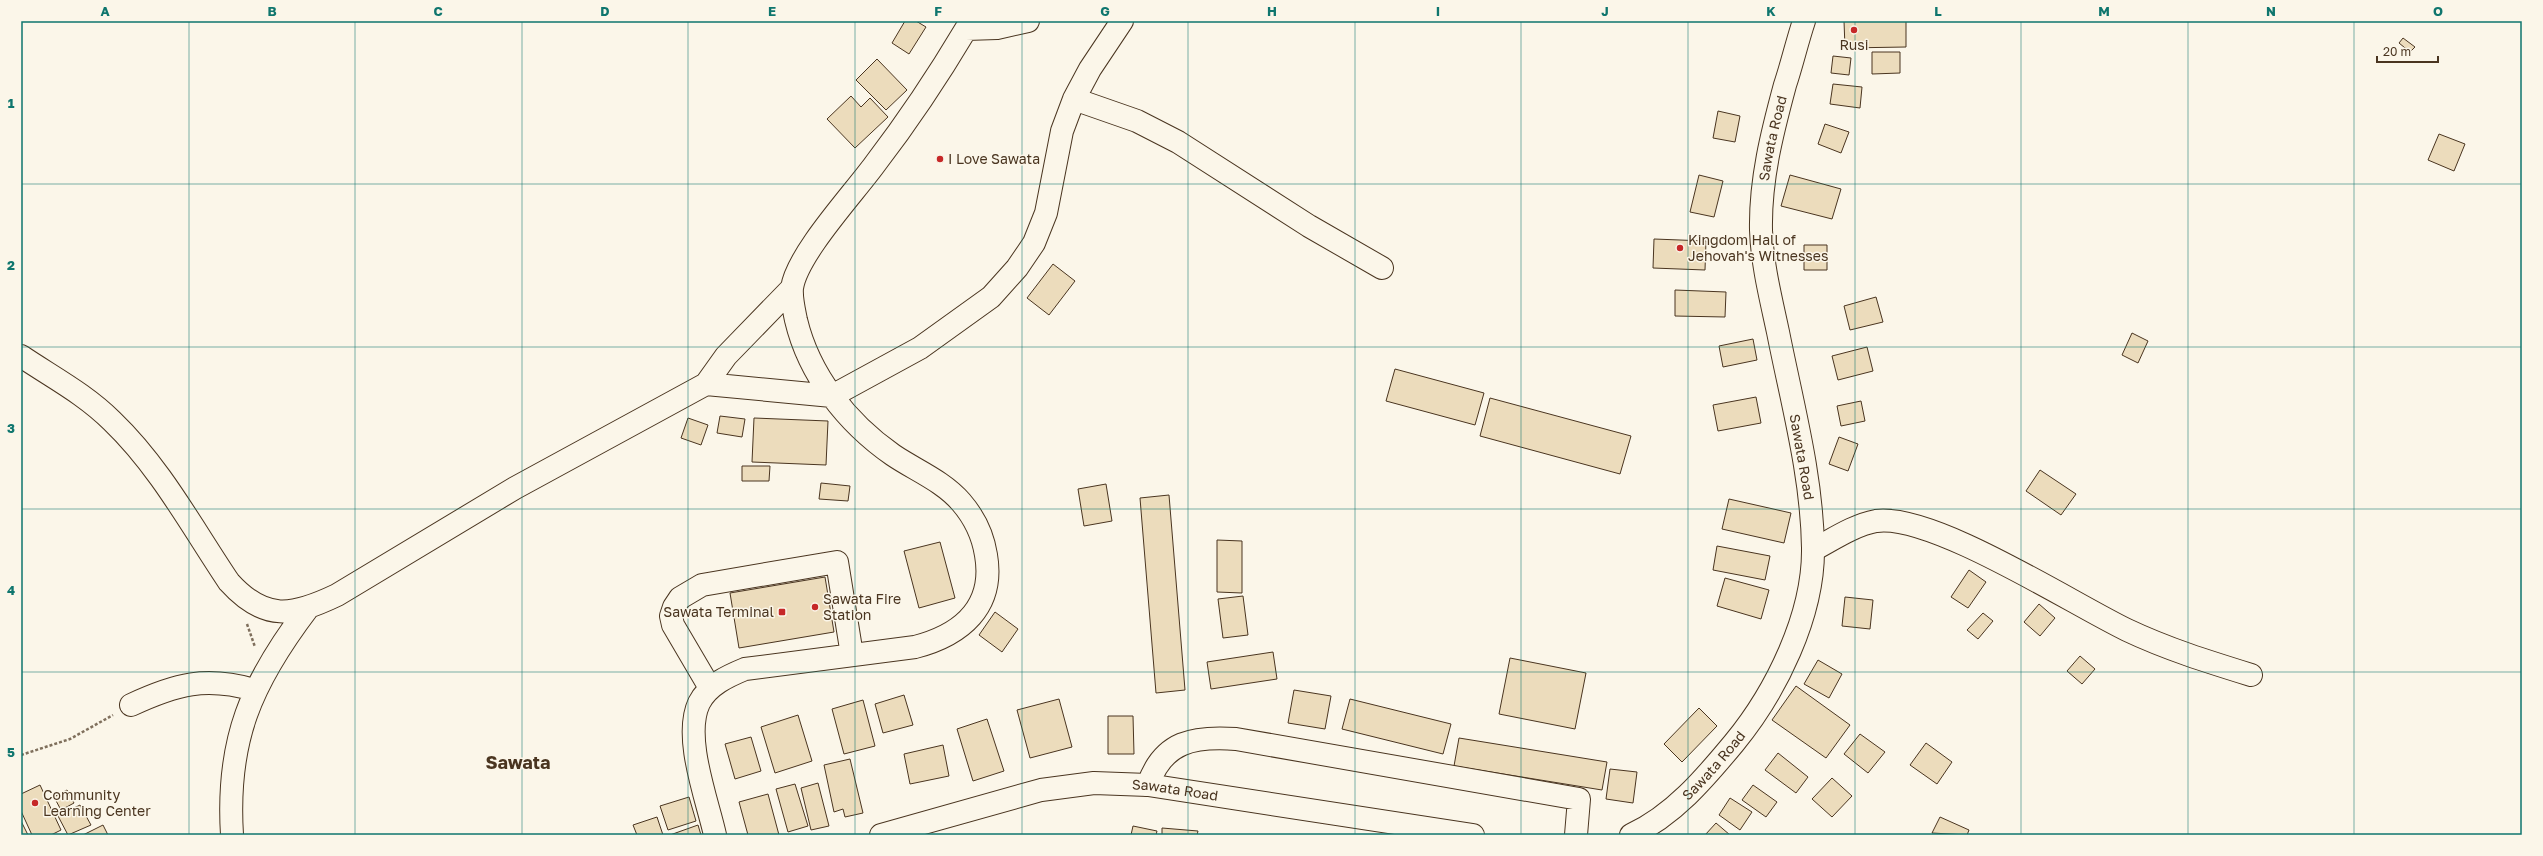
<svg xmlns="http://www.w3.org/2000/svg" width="2543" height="856" viewBox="0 0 2543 856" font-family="'Golos Text',sans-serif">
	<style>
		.building { fill: #ecdcbc; stroke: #4a3520 }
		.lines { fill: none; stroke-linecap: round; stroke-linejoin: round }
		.minor-casing { stroke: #4a3520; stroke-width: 24 }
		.major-casing { stroke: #4a3520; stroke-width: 24 }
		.path { stroke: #7f6f5c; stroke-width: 2.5; stroke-dasharray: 3 2; stroke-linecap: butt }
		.minor { stroke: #fbf6e9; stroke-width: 22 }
		.major { stroke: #fbf6e9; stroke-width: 22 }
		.grid { fill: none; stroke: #0f766e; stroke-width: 1; stroke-opacity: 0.55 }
		.poi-dot { fill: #c62828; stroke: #fbf6e9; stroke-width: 1.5 }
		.labels { text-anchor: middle; stroke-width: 3; stroke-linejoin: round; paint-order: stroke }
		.poi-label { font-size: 14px; fill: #4a3520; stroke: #fbf6e9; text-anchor: start }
		.street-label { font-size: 14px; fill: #4a3520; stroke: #fbf6e9 }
		.district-label { font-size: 18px; font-weight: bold; fill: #4a3520; stroke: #fbf6e9 }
		.neatline { fill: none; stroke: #0f766e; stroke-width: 1.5 }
		.grid-label { font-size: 13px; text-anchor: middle; font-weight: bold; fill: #0f766e }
	</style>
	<rect width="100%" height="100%" fill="#fbf6e9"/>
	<!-- building -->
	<path class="building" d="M905 21H916L926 27 909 54 892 43Z
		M1844 21H1906V47L1845 48Z
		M2403 38 2415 47 2410 52 2399 43Z
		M1872 52H1900V73L1872 74Z
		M1833 56 1851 58 1849 75 1831 73Z
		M877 59 907 90 886 110 856 80Z
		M1833 84 1862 87 1860 108 1830 104Z
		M851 96 861 107 870 98 888 117 855 148 827 119Z
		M1718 111 1740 116 1735 142 1713 138Z
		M1825 124 1849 132 1841 153 1818 144Z
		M2439 134 2465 144 2454 171 2428 160Z
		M1699 175 1723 181 1714 217 1690 212Z
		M1790 175 1841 189 1832 219 1781 206Z
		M1654 239 1706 241 1705 270 1653 268Z
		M1804 245H1827V270H1804Z
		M1053 264 1075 281 1049 315 1027 298Z
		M1675 290 1726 292 1725 317 1675 316Z
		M1876 297 1883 322 1850 330 1844 306Z
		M2132 333 2148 341 2138 363 2122 355Z
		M1753 339 1757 360 1723 367 1719 346Z
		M1867 347 1873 371 1838 380 1832 356Z
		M1395 369 1484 393 1475 425 1386 401Z
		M1756 397 1761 423 1718 431 1713 405Z
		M1490 398 1631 436 1620 474 1480 436Z
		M1861 401 1865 421 1841 426 1837 406Z
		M720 416 745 419 742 437 717 433Z
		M688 418 708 425 701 445 681 438Z
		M754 418 828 421 826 465 752 462Z
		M1839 437 1858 444 1848 471 1829 464Z
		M742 466H770L769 481H742Z
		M2040 470 2076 494 2061 515 2026 491Z
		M821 483 850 486 848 501 819 499Z
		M1106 484 1112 521 1084 526 1078 489Z
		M1169 495 1185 690 1156 693 1140 498Z
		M1729 499 1791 513 1784 543 1722 529Z
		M1217 540 1242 541V593L1217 592Z
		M940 542 955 598 919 608 904 551Z
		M1717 546 1770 556 1765 580 1713 570Z
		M1969 570 1986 582 1968 608 1951 597Z
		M825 577 834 632 739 648 730 593Z
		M1725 578 1769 590 1761 619 1717 606Z
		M1243 596 1248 635 1223 638 1218 599Z
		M1845 597 1873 600 1870 629 1842 626Z
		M2039 604 2055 618 2040 636 2024 622Z
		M995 612 1018 629 1002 652 979 635Z
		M1983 613 1993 621 1978 639 1967 630Z
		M1273 652 1277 679 1211 689 1207 662Z
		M2080 656 2095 669 2082 684 2067 671Z
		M1510 658 1586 673 1575 729 1499 714Z
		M1818 660 1842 674 1829 698 1804 684Z
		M1796 686 1850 725 1826 758 1772 720Z
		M1294 690 1331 696 1325 729 1288 723Z
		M904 695 913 725 883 733 875 704Z
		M1059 699 1072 747 1030 758 1017 710Z
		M1350 699 1451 724 1443 754 1342 729Z
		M863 700 875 746 844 754 832 709Z
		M1699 708 1717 726 1682 762 1664 744Z
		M798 715 812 761 775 773 761 727Z
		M1108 716H1133L1134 754H1108Z
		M987 719 1004 771 973 781 957 729Z
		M1860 734 1885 752 1868 773 1844 754Z
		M751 737 761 771 735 779 725 744Z
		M1459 738 1607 762 1602 790 1454 766Z
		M1926 743 1952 762 1937 784 1910 765Z
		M943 745 949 776 910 784 904 754Z
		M1778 753 1808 777 1796 793 1765 770Z
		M850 759 863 813 845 817 843 809 834 812 824 765Z
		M1610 769 1637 772 1633 803 1606 799Z
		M1832 778 1852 796 1832 817 1812 799Z
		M818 783 829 826 811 830 801 788Z
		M795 784 808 826 788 832 776 789Z
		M40 785 61 830 51 835H32L21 811V794Z
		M1753 785 1777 802 1766 817 1742 800Z
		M67 790 74 803 61 810 54 797Z
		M768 794 779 835H748L739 802Z
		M689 797 696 821 668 830 660 806Z
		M1730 798 1752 812 1740 830 1719 815Z
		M80 805 91 825 68 835 58 816Z
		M657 817 663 835H637L633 825Z
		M1940 817 1969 830 1967 835 1932 833Z
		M21 821 28 835H21Z
		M1716 823 1730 835H1705Z
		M103 825 108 835H83Z
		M698 825 701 835H670Z
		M1133 826 1157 831 1156 835H1131Z
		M1162 828 1198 831 1197 835H1162Z"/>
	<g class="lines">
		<!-- minor casing -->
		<g class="minor-casing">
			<path id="minor" d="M966 29 997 28 1028 21
				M1074 99 1137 121 1178 142 1309 226 1382 268
				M21 356C52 377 85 394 112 421 160 467 192 527 229 582 265 622 293 616 337 595L515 488 706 384 726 356 792 288
				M706 384 832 396 920 348 991 297 1017 268 1034 243 1046 213 1062 131 1074 99 1090 69 1122 21
				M1813 550C1832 540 1854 525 1876 521 1932 513 2071 603 2127 630 2167 649 2209 662 2251 675
				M710 688 673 625 671 616 674 607 680 598 702 585 837 562 852 655
				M131 705C176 684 206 676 254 690
				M1148 785C1163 741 1194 736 1236 739L1579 799 1576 835
				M232 835C226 740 251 683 308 608
				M715 835C707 799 683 737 699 703 708 685 728 676 745 669L915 647C961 635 995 607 986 555 983 536 974 517 961 502 943 481 915 470 893 455 847 423 809 375 796 320 794 310 791 298 792 288 797 254 854 193 875 164 908 121 938 76 966 29"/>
		</g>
		<!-- major casing -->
		<g class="major-casing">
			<g id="major">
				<path id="s1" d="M881 835 1041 790 1094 783 1148 785 1473 835"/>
				<path id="s2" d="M1631 835C1673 816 1705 778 1734 743 1776 692 1814 615 1813 548 1812 475 1792 403 1778 332 1771 299 1762 264 1761 230 1760 180 1772 133 1785 85 1792 64 1797 42 1804 21"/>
			</g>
		</g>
		<!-- path -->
		<path class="path" d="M247 624 255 647
			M21 755 70 739 113 715"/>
		<!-- minor -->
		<use href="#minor" class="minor"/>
		<!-- major -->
		<use href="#major" class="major"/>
	</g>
	<!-- grid -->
	<path class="grid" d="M189 21V835M355 21V835M522 21V835M688 21V835M855 21V835M1022 21V835M1188 21V835M1355 21V835M1521 21V835M1688 21V835M1855 21V835M2021 21V835M2188 21V835M2354 21V835M21 184H2522M21 347H2522M21 509H2522M21 672H2522"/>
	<!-- markers -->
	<g class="poi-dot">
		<circle cx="1854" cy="30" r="4"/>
		<circle cx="940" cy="159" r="4"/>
		<circle cx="1680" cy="248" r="4"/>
		<circle cx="815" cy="607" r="4"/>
		<rect x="778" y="608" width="8" height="8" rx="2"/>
		<circle cx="35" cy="803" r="4"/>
	</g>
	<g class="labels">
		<!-- poi labels -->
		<g class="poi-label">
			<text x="1854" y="50" text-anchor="middle">Rusi</text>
			<text x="948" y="164">I Love Sawata</text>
			<text x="1688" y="245">Kingdom Hall of<tspan x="1688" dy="16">Jehovah's Witnesses</tspan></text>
			<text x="823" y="604">Sawata Fire<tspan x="823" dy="16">Station</tspan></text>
			<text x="774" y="617" text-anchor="end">Sawata Terminal</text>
			<text x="43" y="800">Community<tspan x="43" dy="16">Learning Center</tspan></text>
		</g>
		<!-- street labels -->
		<g class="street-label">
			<text dy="5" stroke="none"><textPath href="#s2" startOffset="769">Sawata Road</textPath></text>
			<text transform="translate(1802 457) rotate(80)" y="5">Sawata Road</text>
			<text dy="5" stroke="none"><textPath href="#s2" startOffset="109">Sawata Road</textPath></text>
			<text dy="5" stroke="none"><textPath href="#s1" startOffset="301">Sawata Road</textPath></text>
		</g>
		<!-- district labels -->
		<g class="district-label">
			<text x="518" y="769">Sawata</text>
		</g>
	</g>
	<!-- border -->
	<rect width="2543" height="856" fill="none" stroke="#fbf6e9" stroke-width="44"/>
	<!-- scale -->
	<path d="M2377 56v6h61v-6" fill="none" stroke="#4a3520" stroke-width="2"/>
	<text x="2383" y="56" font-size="12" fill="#4a3520" stroke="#fbf6e9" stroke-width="3" paint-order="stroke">20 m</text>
	<rect x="22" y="22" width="2499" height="812" class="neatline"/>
	<g class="grid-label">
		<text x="105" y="16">A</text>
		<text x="272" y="16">B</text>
		<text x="438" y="16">C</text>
		<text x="605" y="16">D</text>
		<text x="772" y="16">E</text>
		<text x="938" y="16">F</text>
		<text x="1105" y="16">G</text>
		<text x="1272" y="16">H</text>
		<text x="1438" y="16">I</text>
		<text x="1605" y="16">J</text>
		<text x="1771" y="16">K</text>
		<text x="1938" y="16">L</text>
		<text x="2104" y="16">M</text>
		<text x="2271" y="16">N</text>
		<text x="2438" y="16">O</text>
		<text x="11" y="108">1</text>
		<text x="11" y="270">2</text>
		<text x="11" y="433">3</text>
		<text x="11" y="595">4</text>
		<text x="11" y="757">5</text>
	</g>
</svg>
